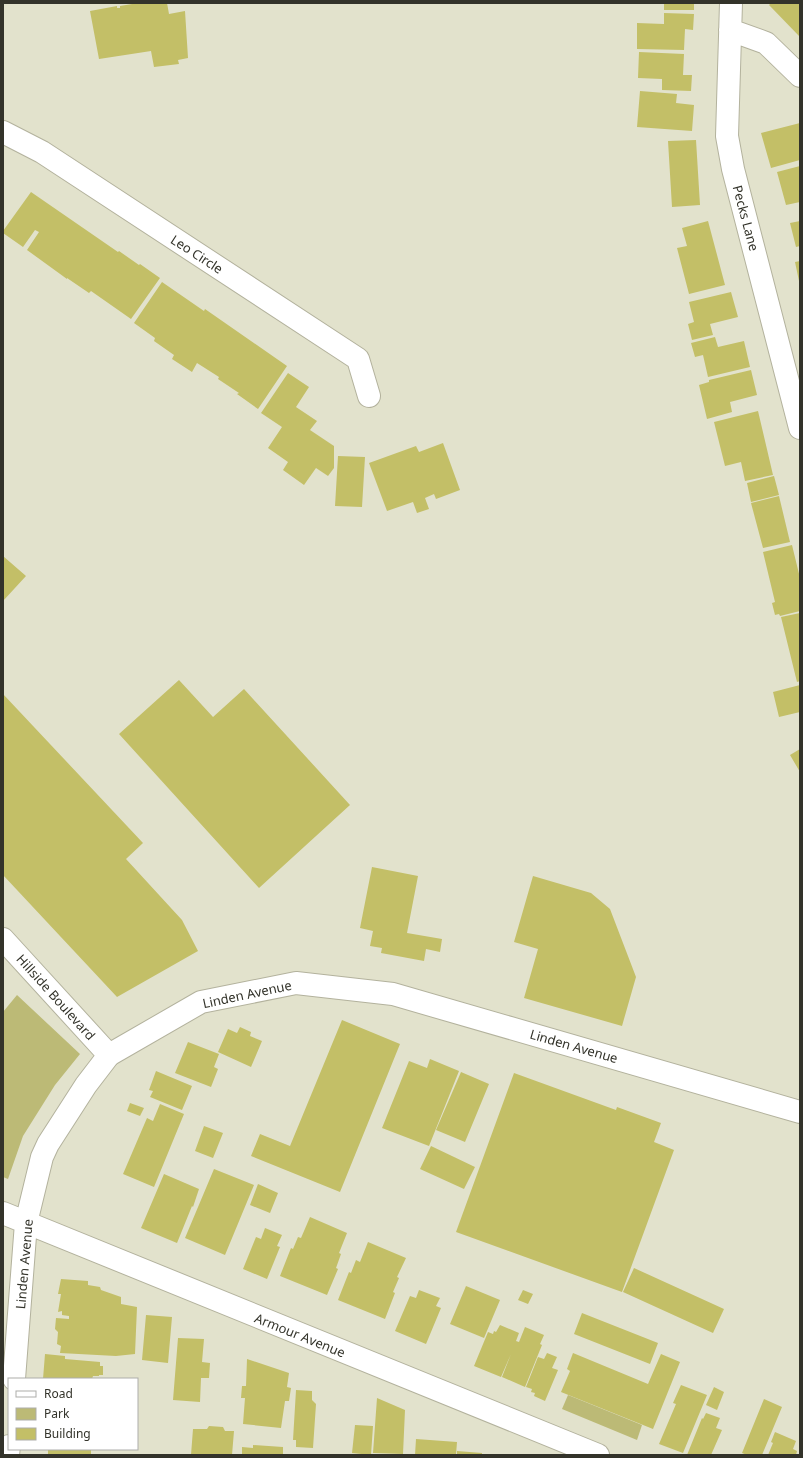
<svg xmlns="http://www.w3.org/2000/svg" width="803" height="1458" viewBox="0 0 803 1458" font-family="'Noto Sans',sans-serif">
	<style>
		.green { fill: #bcba76 }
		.building { fill: #c3bf67 }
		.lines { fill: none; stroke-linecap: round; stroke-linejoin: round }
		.minor-casing { stroke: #b3b29d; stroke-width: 24 }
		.major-casing { stroke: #b3b29d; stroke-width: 24 }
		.minor { stroke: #fff; stroke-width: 22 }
		.major { stroke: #fff; stroke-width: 22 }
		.labels { text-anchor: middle; stroke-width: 3; stroke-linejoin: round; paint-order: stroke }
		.street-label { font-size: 13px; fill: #33332a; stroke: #fff }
	</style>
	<rect width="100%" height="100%" fill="#e2e2cc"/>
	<!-- green -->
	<path class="green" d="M17 995 80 1054 55 1085 23 1136 8 1179 3 1177V1012Z
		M568 1395 642 1425 637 1440 562 1409Z"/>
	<!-- building -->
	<path class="building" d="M138 3V4L167 3 169 14 185 11 188 58 178 60 179 64 154 67 151 51 99 59 90 11 117 6V8H120V6Z
		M664 3H694V10H664Z
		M771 3H798L800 5V37L769 5Z
		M664 13 694 14 693 30 685 29 684 50 637 49V23L664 24Z
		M639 52 684 54 683 75H692L691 91 662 90V79L638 78Z
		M640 91 677 94 676 103 694 105 692 131 637 127Z
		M800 123V160L771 168 761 133Z
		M696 140 700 205 672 207 668 141Z
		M800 166V202L786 205 777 172Z
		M31 192 118 252 119 251 139 265 140 264 160 278 131 319 91 291 89 293 67 278V279L27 250 39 232 35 230 23 247 3 233V231Z
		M708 221 725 285 689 294 677 248 687 246 682 228Z
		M800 221V246L796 247 790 223Z
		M800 261V281H799L795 262Z
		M162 282 204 311 205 309 287 366 258 409 237 394 239 393 218 379 219 377 197 363 192 372 172 359 174 355 154 341 155 338 134 323Z
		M731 292 738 317 710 324 713 335 692 340 688 324 694 322 689 302Z
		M715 337 718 347 744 341 750 367 708 377 703 355 695 357 691 343Z
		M751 370 757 395 730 402 732 412 707 419 699 385 709 382V380Z
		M288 373 309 387 296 407 317 421 310 430 334 446V468L328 476 316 468 304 485 283 470 288 462 268 448 282 427 261 413Z
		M758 411 773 475 745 481 741 462 725 466 714 422Z
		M443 443 460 490 436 499 434 494 425 498 429 509 417 513 413 502 387 511 369 463 416 446 419 452Z
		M338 456 365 457 362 507 335 506Z
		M774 476 779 495 751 502 747 483Z
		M779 496 790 542 763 548 751 503Z
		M792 545 800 578V611L780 616 779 614 775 615 772 603 775 602 763 552Z
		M3 556 26 576 3 601Z
		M800 613V681L797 682 781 617Z
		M179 680 213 717 244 689 350 805 259 888 119 734Z
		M800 685V712L779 717 773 692Z
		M3 694 143 843 126 859 182 920 198 951 117 997 3 875Z
		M800 749V772L790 755Z
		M372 867 418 876 407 933 442 939 440 952 426 949 424 961 381 953 382 948 370 946 373 931 360 928Z
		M533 876 591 893 610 909 636 977 622 1026 524 998 538 949 514 942Z
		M342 1020 400 1044 340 1192 251 1156 260 1134 290 1146Z
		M240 1027 251 1032 250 1036 262 1041 251 1067 218 1052 228 1029 237 1033Z
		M188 1042 219 1054 214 1067 218 1069 211 1087 175 1073Z
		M430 1059 459 1071 429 1146 382 1128 409 1061 427 1068Z
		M156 1071 192 1086 182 1110 150 1097 153 1091 149 1090Z
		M461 1072 489 1084 465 1142 436 1130Z
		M514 1073 616 1110 617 1107 661 1123 654 1142 674 1150 622 1292 456 1232Z
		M130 1103 144 1108 140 1116 127 1111Z
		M160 1104 184 1114 154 1187 123 1174 147 1118 153 1121Z
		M204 1126 223 1133 213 1158 195 1151Z
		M431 1146 475 1167 464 1189 420 1169Z
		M214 1169 254 1185 225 1255 185 1238Z
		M164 1174 199 1189 193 1207 192 1206 177 1243 141 1228Z
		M258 1184 278 1193 270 1213 250 1205Z
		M310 1217 347 1233 339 1253 341 1254 336 1268 338 1269 327 1295 280 1276 291 1248 293 1249 298 1237 301 1238Z
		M265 1228 282 1235 277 1246 280 1247 267 1279 243 1269 256 1237 261 1239Z
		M368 1242 406 1258 397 1277 399 1278 393 1292 395 1293 385 1319 338 1300 349 1272 351 1273 356 1260 360 1262Z
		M634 1268 724 1309 713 1333 623 1292Z
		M61 1279 88 1281V1285L100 1287 101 1290 121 1297V1304L137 1307 135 1354 116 1356 60 1353 61 1346 57 1344 58 1332 55 1329 56 1318 69 1319V1316L62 1315V1311L58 1312 61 1294H58Z
		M466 1286 500 1300 484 1338 450 1324Z
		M419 1290 440 1298 436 1306 441 1308 426 1344 395 1331 410 1296 416 1298Z
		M523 1290 533 1294 528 1304 518 1300Z
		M582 1313 658 1343 650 1364 574 1334Z
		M146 1315 172 1317 168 1363 142 1360Z
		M500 1325 519 1333 516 1341 519 1342 525 1327 544 1335 540 1344 542 1345 525 1387 502 1377 511 1354 501 1377 474 1366 488 1332 493 1334 494 1331 496 1332Z
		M178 1338 204 1339 202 1362 210 1363 209 1378H201L200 1402 173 1400Z
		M547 1353 557 1357 552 1368 558 1370 545 1401 534 1396 535 1393 531 1392 532 1389 526 1387 538 1357 544 1359Z
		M573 1353 648 1384 661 1354 680 1362 653 1429 561 1392 570 1371 567 1369Z
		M45 1354 65 1356V1359L100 1362V1366H103V1375H99V1376H93L92 1379H43Z
		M247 1359 289 1373 287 1387 291 1388 289 1401H285L281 1428 243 1424 245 1398H241L242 1386H246Z
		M681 1385 707 1395 683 1453 659 1444 676 1404 673 1403Z
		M714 1387 724 1392 717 1410 706 1405Z
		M296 1390 312 1391V1400L316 1404 313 1448 296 1447V1440H293Z
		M377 1398 405 1410 403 1454 373 1453Z
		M764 1399 782 1407 762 1455H747L742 1453Z
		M706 1413 720 1418 716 1428 722 1430 711 1455H687L702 1418 703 1419Z
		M355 1425 373 1426 371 1455 352 1453Z
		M209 1426 223 1427 225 1431H234L232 1455H191L193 1429H207Z
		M775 1432 796 1441 793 1449 797 1451 796 1455H768L773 1443 771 1442Z
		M416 1439 457 1442 456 1455H415Z
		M253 1445 283 1447V1455H242V1447L253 1448Z
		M48 1449H91V1455H48Z
		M457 1451 482 1453V1455H457Z"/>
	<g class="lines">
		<!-- minor casing -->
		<g class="minor-casing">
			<path id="minor" d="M731 3 727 136 733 169 800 428
				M730 30 766 43 800 76
				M3 132 42 152 358 359 369 396
				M3 939 109 1055 86 1085 48 1144 42 1157 26 1223 14 1379
				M3 1213 598 1455
				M8 1455 9 1446"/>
		</g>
		<!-- major casing -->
		<g class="major-casing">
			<path id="major" d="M109 1055 201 1002 296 983 393 994 800 1112"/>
		</g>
		<!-- minor -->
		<use href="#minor" class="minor"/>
		<!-- major -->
		<use href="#major" class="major"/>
	</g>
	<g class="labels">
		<!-- street labels -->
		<g class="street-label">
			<text transform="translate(746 218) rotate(75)" y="5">Pecks Lane</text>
			<text transform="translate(197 254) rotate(33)" y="5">Leo Circle</text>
			<text transform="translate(247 994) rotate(-12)" y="5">Linden Avenue</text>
			<text transform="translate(56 997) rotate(48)" y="5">Hillside Boulevard</text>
			<text transform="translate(574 1046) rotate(16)" y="5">Linden Avenue</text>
			<text transform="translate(24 1264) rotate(-85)" y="5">Linden Avenue</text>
			<text transform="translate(300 1335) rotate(22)" y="5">Armour Avenue</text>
		</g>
	</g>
	<!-- border -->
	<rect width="803" height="1458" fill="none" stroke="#33332a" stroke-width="8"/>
	<!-- legend -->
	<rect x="8" y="1378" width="130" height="72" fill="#ffffff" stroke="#adadaa"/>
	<rect x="16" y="1391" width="20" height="6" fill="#ffffff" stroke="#adadaa"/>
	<text x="44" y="1398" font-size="12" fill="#33332a">Road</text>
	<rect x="16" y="1408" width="20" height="12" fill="#bcba76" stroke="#adadaa"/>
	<text x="44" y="1418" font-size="12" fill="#33332a">Park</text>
	<rect x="16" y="1428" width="20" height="12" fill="#c3bf67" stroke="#adadaa"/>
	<text x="44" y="1438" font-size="12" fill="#33332a">Building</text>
</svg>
